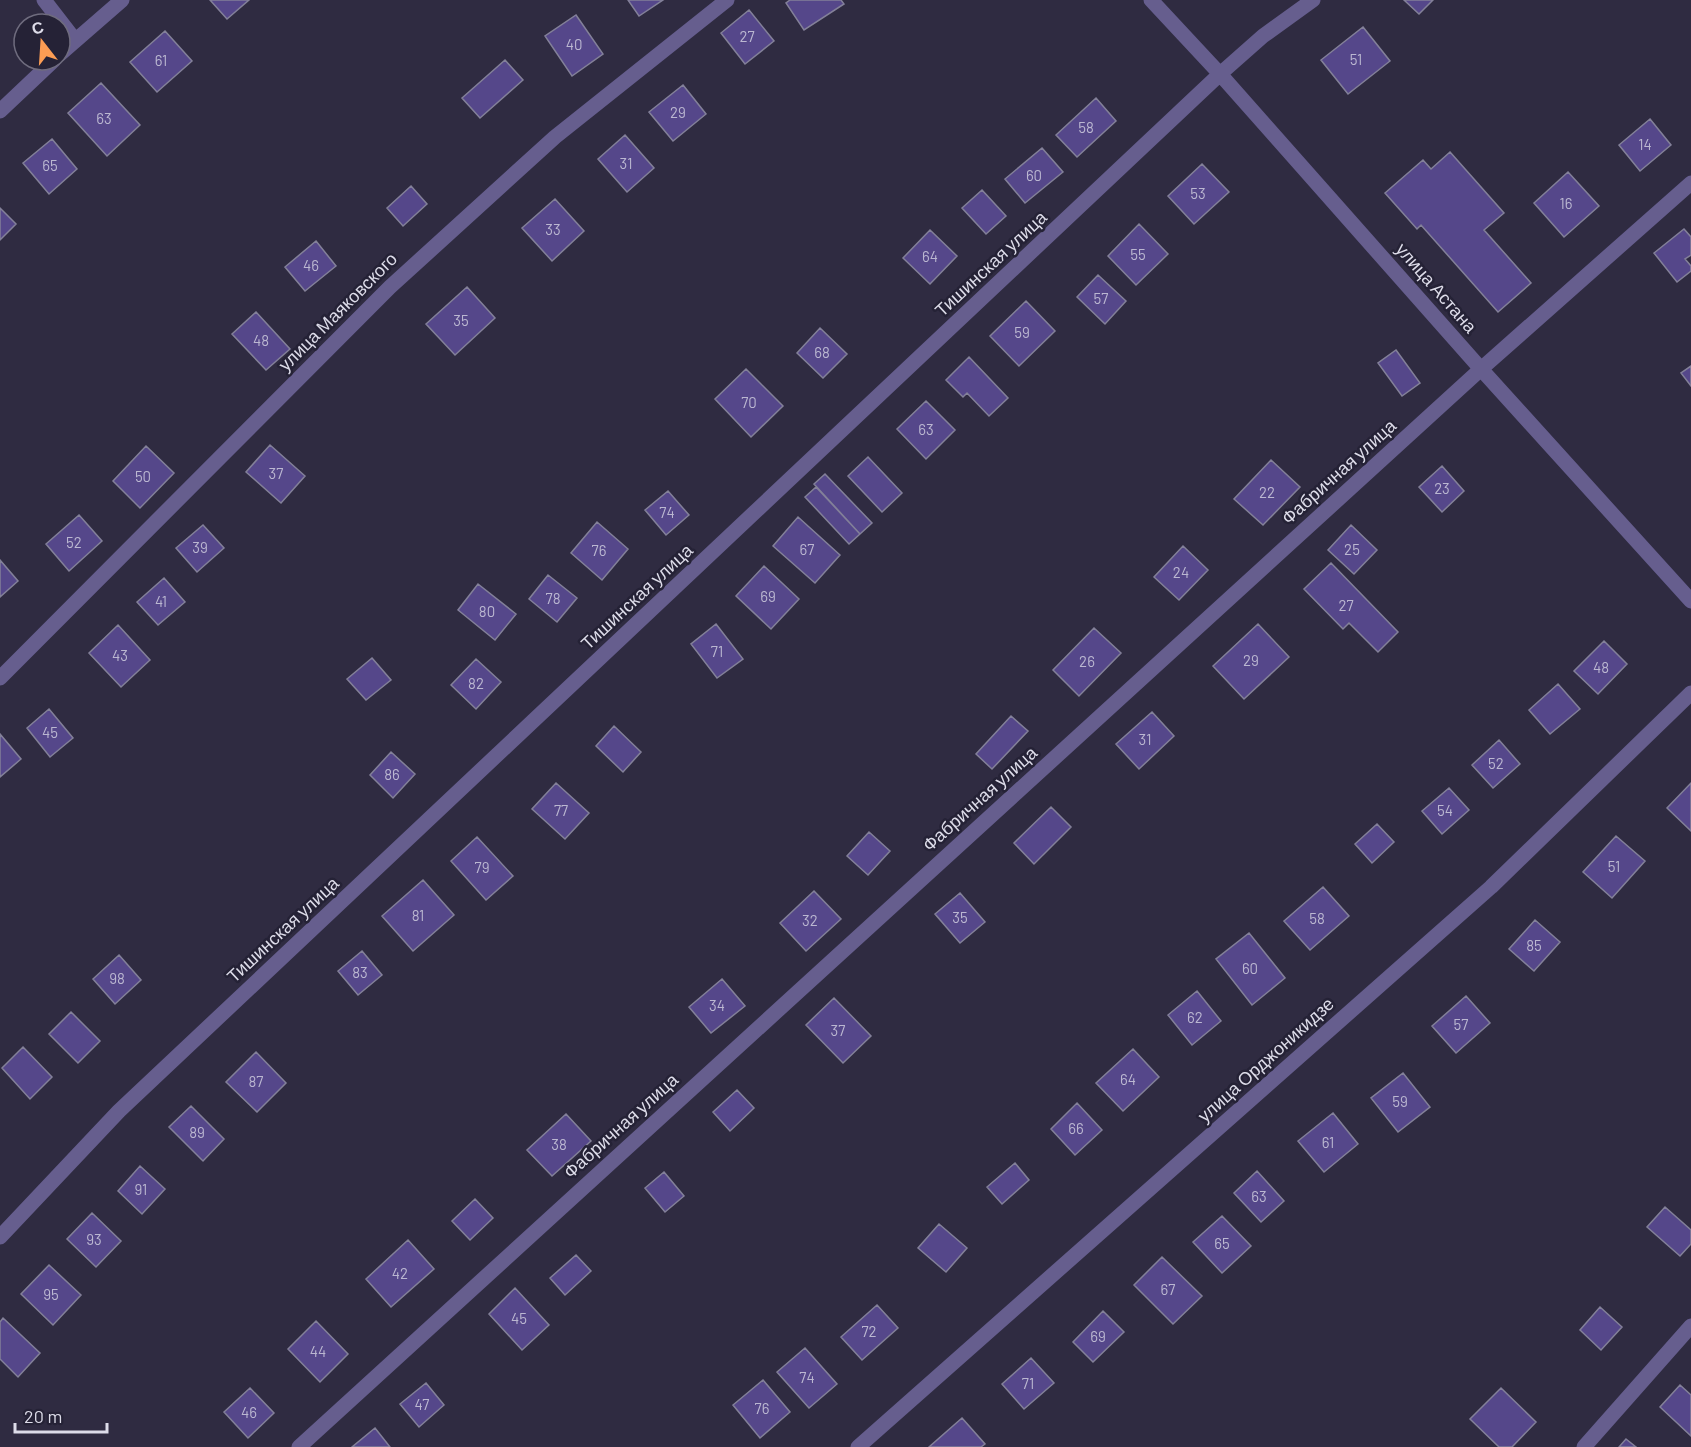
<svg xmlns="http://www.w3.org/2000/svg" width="1691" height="1447" viewBox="0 0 1691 1447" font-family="Barlow,sans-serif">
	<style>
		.building { fill: #55478a; stroke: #838099; stroke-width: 1.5 }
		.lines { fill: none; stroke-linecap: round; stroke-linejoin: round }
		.minor { stroke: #665e8e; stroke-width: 15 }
		.labels { text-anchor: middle; stroke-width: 5; stroke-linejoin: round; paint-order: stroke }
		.number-label { font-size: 15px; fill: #bbb7d1 }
		.street-label { font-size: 18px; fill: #dddce9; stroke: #252236 }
	</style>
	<rect width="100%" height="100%" fill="#2f2b41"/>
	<!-- building -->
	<path class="building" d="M210 0H249L227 19Z
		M628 0H663L639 16Z
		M790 0H841L844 4 804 30 786 3Z
		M1404 0H1433L1419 14Z
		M749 10 774 41 745 64 721 33Z
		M576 15 603 54 572 76 545 36Z
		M1363 27 1390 61 1348 94 1321 60Z
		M165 31 192 61 157 92 130 62Z
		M505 60 523 80 480 118 462 98Z
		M101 83 140 125 107 156 68 113Z
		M683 85 706 114 673 141 649 112Z
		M1096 98 1116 121 1077 157 1056 135Z
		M1650 119 1671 145 1640 171 1619 145Z
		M625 135 654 168 627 192 598 159Z
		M52 139 77 169 49 194 23 163Z
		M1042 148 1063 172 1025 203 1005 179Z
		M1450 152 1504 213 1484 230 1531 283 1498 312 1421 225 1417 229 1385 193 1423 160 1431 169Z
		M1202 164 1229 192 1194 224 1168 196Z
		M1568 172 1599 206 1564 237 1534 203Z
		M411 186 427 204 403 226 387 208Z
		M982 190 1006 216 986 234 962 208Z
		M555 199 584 231 552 261 522 228Z
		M0 208 16 224 0 240Z
		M1139 224 1168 254 1136 285 1108 256Z
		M1684 229 1691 237V255L1685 259 1691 266V271L1677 282 1654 253Z
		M930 230 957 256 930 284 903 258Z
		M316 241 336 266 305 291 285 267Z
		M1098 275 1126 301 1105 324 1077 297Z
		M467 287 495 318 455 355 426 324Z
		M1026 301 1055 331 1019 366 990 336Z
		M256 312 290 349 266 370 232 334Z
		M820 328 847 354 823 378 797 353Z
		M1396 350 1420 383 1402 396 1378 363Z
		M969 357 1008 398 989 416 967 393 963 397 946 380Z
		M1691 366V386L1681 373Z
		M746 369 783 406 751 437 715 399Z
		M926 401 955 430 926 459 897 429Z
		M270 445 305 476 281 503 246 472Z
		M146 446 174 473 140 508 113 481Z
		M868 457 902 493 882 512 848 476Z
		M1271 460 1300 487 1263 525 1234 499Z
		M1442 466 1464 491 1442 512 1419 487Z
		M825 474 872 523 860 534 814 484Z
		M816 487 860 534 849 544 805 497Z
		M668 491 689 515 666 535 645 510Z
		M79 515 102 541 69 571 46 544Z
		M798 517 840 555 815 583 773 546Z
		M597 522 628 549 602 580 571 553Z
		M203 525 224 548 197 572 176 548Z
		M1351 525 1377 550 1354 574 1328 550Z
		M1183 546 1208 570 1179 600 1154 577Z
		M0 560 18 581 0 597Z
		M1331 563 1398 632 1378 652 1349 623 1343 629 1304 589Z
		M764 566 799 599 771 629 736 596Z
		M548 575 577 598 557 622 529 599Z
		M164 578 185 602 158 625 137 602Z
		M478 584 516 614 495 640 458 610Z
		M716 624 743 659 717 678 691 644Z
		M1258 624 1289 657 1244 699 1213 666Z
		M118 625 150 660 121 687 89 653Z
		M1094 628 1121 653 1079 696 1053 670Z
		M1604 641 1627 664 1598 694 1574 671Z
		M372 658 391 680 366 700 347 679Z
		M476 659 501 682 476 709 451 685Z
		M1558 684 1580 709 1550 734 1529 710Z
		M49 709 73 738 50 757 27 728Z
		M1152 712 1174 736 1139 769 1116 744Z
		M1011 716 1028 731 992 769 976 754Z
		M614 726 641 752 623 772 596 746Z
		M0 734 21 759 0 777Z
		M1499 740 1520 764 1493 788 1472 765Z
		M391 752 415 774 393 798 370 775Z
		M556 783 589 813 565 839 532 809Z
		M1691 783V831L1667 808Z
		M1449 788 1469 810 1442 834 1422 811Z
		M1051 807 1071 827 1034 864 1014 843Z
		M1377 824 1394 842 1372 863 1355 844Z
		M869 832 890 851 868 875 847 856Z
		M1616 836 1645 861 1612 898 1583 872Z
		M477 837 513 876 486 900 451 861Z
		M423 880 454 915 413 951 382 916Z
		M1323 887 1349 916 1310 950 1284 921Z
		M814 891 841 919 806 951 780 923Z
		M960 893 985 922 960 943 935 914Z
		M1535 920 1560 942 1534 971 1509 949Z
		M1249 933 1285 978 1252 1005 1216 959Z
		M362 951 382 975 358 995 338 971Z
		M119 955 141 980 115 1004 93 979Z
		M722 979 745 1006 711 1033 689 1007Z
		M1197 991 1221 1021 1192 1045 1168 1015Z
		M1466 996 1490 1023 1456 1053 1432 1026Z
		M834 998 871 1036 843 1063 806 1025Z
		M71 1012 100 1041 78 1063 49 1034Z
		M23 1047 52 1077 30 1099 2 1068Z
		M1133 1049 1159 1077 1123 1111 1096 1083Z
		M256 1052 286 1083 257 1112 226 1082Z
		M1403 1073 1430 1107 1398 1132 1371 1098Z
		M737 1090 754 1108 730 1131 713 1112Z
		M1077 1103 1102 1130 1075 1155 1051 1129Z
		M191 1106 224 1139 203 1161 169 1127Z
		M1333 1113 1358 1144 1324 1172 1298 1141Z
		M566 1114 591 1141 552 1176 527 1150Z
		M1015 1163 1029 1180 1002 1204 987 1187Z
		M140 1166 165 1189 142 1214 118 1191Z
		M1257 1171 1284 1201 1261 1222 1234 1193Z
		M664 1172 684 1196 665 1212 645 1188Z
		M475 1199 493 1218 470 1240 452 1221Z
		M1665 1207 1691 1230V1244L1680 1256 1647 1227Z
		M92 1213 121 1241 96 1267 67 1239Z
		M1222 1216 1251 1246 1222 1273 1193 1242Z
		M939 1224 967 1248 946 1272 918 1248Z
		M408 1240 434 1269 391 1307 366 1279Z
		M576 1255 591 1271 565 1295 550 1278Z
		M1162 1257 1202 1296 1173 1324 1134 1285Z
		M49 1265 81 1295 53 1325 21 1294Z
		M515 1288 549 1325 522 1350 489 1314Z
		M877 1305 898 1328 862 1360 841 1337Z
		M1600 1307 1622 1327 1601 1350 1580 1330Z
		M1103 1311 1124 1332 1093 1362 1073 1342Z
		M3 1318 40 1353 18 1377 0 1359V1322Z
		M316 1321 348 1354 320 1382 288 1349Z
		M805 1348 837 1384 809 1408 777 1372Z
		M1031 1358 1054 1383 1024 1409 1002 1384Z
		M763 1380 790 1412 760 1438 733 1405Z
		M426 1383 444 1405 419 1427 400 1404Z
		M1680 1385 1691 1395V1436L1660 1407Z
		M250 1388 274 1413 248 1438 224 1412Z
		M1501 1388 1536 1422 1512 1447H1499L1470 1419Z
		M962 1418 985 1444 981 1447H929Z
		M375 1428 390 1447H352Z
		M1626 1439 1636 1447H1619Z"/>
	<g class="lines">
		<!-- minor -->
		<path class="minor" d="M44 0 75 40
			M1151 0 1220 74 1481 369 1691 601
			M60 54 122 0
			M0 111 54 60
			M0 678 390 287 555 137 727 0
			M0 1237 119 1111 1220 74 1263 36 1313 0
			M299 1447 1481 369 1691 183
			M858 1447 1491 887 1691 693
			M1584 1447 1691 1326"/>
	</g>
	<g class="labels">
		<!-- number labels -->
		<g class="number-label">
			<text x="747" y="42">27</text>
			<text x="574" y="50">40</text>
			<text x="1356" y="65">51</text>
			<text x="161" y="66">61</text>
			<text x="678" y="118">29</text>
			<text x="104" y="124">63</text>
			<text x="1086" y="133">58</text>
			<text x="1645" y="150">14</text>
			<text x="626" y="169">31</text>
			<text x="50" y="171">65</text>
			<text x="1034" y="181">60</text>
			<text x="1198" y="199">53</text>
			<text x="1566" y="209">16</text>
			<text x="553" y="235">33</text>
			<text x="1138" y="260">55</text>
			<text x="930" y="262">64</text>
			<text x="311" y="271">46</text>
			<text x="1101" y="304">57</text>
			<text x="461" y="326">35</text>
			<text x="1022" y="338">59</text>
			<text x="261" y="346">48</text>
			<text x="822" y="358">68</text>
			<text x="749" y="408">70</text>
			<text x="926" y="435">63</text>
			<text x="276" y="479">37</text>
			<text x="143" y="482">50</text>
			<text x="1442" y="494">23</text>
			<text x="1267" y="498">22</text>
			<text x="667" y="518">74</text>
			<text x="74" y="548">52</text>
			<text x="200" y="553">39</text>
			<text x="807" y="555">67</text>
			<text x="1352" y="555">25</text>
			<text x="599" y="556">76</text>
			<text x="1181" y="578">24</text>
			<text x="768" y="602">69</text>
			<text x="553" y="604">78</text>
			<text x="161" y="607">41</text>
			<text x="1346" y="611">27</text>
			<text x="487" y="617">80</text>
			<text x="717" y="657">71</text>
			<text x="120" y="661">43</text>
			<text x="1251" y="666">29</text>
			<text x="1087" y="667">26</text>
			<text x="1601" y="673">48</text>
			<text x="476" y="689">82</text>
			<text x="50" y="738">45</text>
			<text x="1145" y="745">31</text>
			<text x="1496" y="769">52</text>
			<text x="392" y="780">86</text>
			<text x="561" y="816">77</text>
			<text x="1445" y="816">54</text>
			<text x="1614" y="872">51</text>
			<text x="482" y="873">79</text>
			<text x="418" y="921">81</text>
			<text x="960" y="923">35</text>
			<text x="1317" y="924">58</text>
			<text x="810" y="926">32</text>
			<text x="1534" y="951">85</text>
			<text x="1250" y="974">60</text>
			<text x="360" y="978">83</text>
			<text x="117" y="984">98</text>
			<text x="717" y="1011">34</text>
			<text x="1195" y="1023">62</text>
			<text x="1461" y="1030">57</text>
			<text x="838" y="1036">37</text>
			<text x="1128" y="1085">64</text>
			<text x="256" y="1087">87</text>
			<text x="1400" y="1107">59</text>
			<text x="1076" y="1134">66</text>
			<text x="197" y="1138">89</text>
			<text x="1328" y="1148">61</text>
			<text x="559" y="1150">38</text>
			<text x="141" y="1195">91</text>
			<text x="1259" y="1202">63</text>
			<text x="94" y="1245">93</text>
			<text x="1222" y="1249">65</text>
			<text x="400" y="1279">42</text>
			<text x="1168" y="1295">67</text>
			<text x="51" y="1300">95</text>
			<text x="519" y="1324">45</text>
			<text x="869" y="1337">72</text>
			<text x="1098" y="1342">69</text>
			<text x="318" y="1357">44</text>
			<text x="807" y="1383">74</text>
			<text x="1028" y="1389">71</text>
			<text x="422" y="1410">47</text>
			<text x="762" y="1414">76</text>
			<text x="249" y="1418">46</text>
		</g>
		<!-- street labels -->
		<g class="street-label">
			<text transform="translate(991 264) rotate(-43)" y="6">Тишинская улица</text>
			<text transform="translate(1436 288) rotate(49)" y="6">улица Астана</text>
			<text transform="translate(338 312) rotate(-45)" y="6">улица Маяковского</text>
			<text transform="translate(1339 472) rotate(-42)" y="6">Фабричная улица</text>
			<text transform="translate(637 597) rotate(-43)" y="6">Тишинская улица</text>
			<text transform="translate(980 799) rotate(-42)" y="6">Фабричная улица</text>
			<text transform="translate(283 930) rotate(-43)" y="6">Тишинская улица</text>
			<text transform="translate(1266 1060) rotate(-42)" y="6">улица Орджоникидзе</text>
			<text transform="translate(621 1126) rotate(-42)" y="6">Фабричная улица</text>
		</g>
	</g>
	<!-- north arrow -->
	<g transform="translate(42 42) rotate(343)"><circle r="28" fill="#252236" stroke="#6f6c7e" stroke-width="1.5"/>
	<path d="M0-4.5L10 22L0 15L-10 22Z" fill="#fc9d54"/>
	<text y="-9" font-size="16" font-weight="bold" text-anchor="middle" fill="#dddce9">С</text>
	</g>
	<!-- scale -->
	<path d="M15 1423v9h92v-9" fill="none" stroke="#dddce9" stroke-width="3"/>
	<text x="24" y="1423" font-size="18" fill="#dddce9" stroke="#252236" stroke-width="4.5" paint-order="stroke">20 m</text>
</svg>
